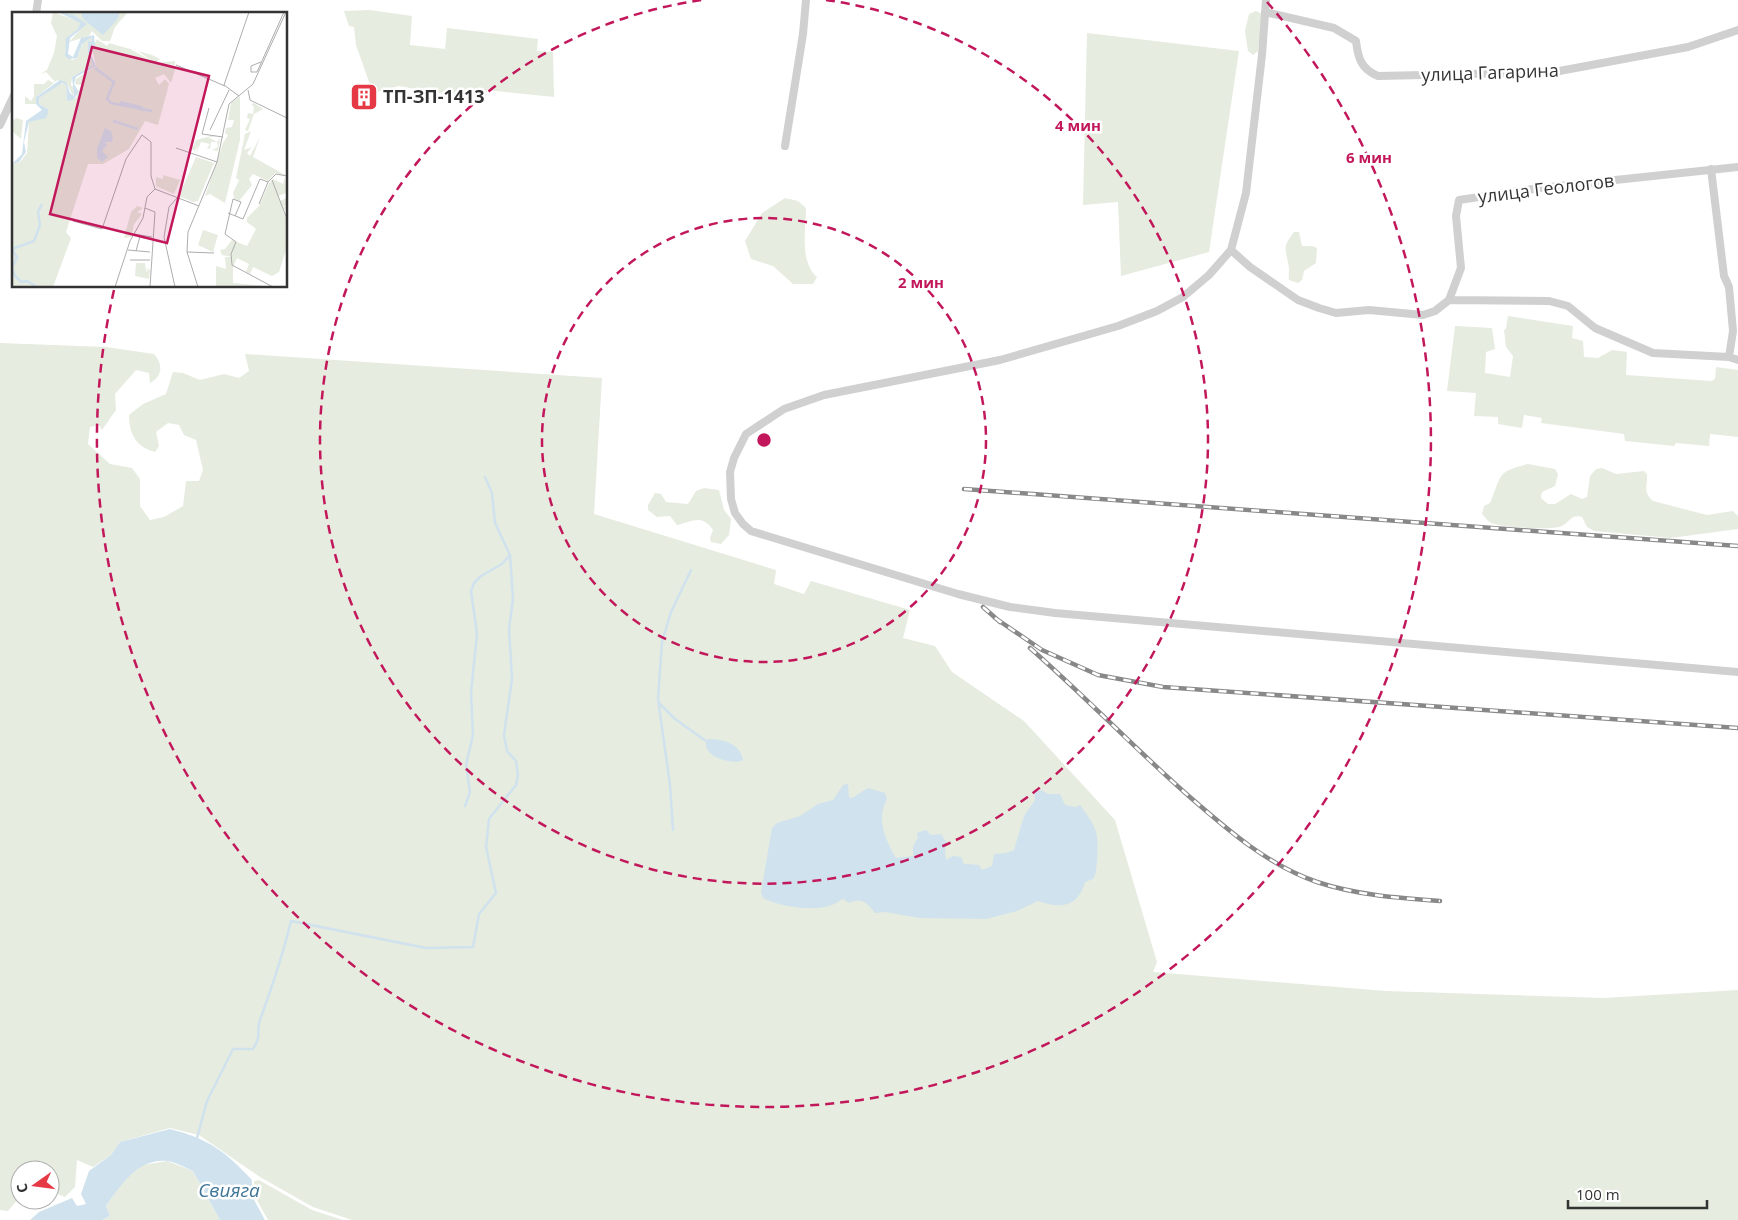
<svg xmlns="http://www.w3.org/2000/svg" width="1738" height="1220" viewBox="0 0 1738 1220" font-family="'Open Sans',sans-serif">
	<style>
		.green { fill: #e6ecdf }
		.water { fill: #cfe2ee }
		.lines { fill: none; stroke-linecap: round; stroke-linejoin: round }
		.stream { stroke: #cfe2ee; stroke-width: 2.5 }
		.street { stroke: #d0d0d0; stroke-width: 8 }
		.rail-casing { stroke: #888; stroke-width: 4.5 }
		.rail { stroke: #fff; stroke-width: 2.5; stroke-dasharray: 8; stroke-linecap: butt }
		.ring { fill: none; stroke: #c2185b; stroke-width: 2.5; stroke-dasharray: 9 6 }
		.labels { text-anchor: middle; stroke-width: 5; stroke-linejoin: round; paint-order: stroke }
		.street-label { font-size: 18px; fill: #333; stroke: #fff }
		.poi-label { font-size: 18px; font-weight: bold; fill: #333; stroke: #fff; text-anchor: start }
		.water-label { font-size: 19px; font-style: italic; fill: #3f7597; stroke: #fff }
		.inset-river { fill: none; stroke: #cfe2ee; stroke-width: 2.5 }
		.inset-road { fill: none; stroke: #adadad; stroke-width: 1 }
		.view { fill: #c2185b; fill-opacity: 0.15; stroke: #c2185b; stroke-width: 2.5 }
		.inset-edge { fill: none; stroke: #333; stroke-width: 2.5 }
		.centre { fill: #c2185b; stroke: #fff; stroke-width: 2.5 }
		.ring-label { font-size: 15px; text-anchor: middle; font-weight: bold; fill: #c2185b; stroke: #fff; stroke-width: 5; stroke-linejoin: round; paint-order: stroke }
	</style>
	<rect width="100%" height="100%" fill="#fff"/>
	<!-- green -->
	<path class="green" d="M370 10 412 16 410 45 445 49 447 28 538 39 537 51 553 52 554 97 487 90 485 101 399 86 373 93 356 45 354 27 349 26 344 11Z
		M1256 11 1262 14 1258 51 1253 55 1248 51 1245 31 1249 14Z
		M1087 33 1239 51 1209 252 1121 276 1118 202 1083 205Z
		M785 198 798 201 806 208C806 229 799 261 817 277L813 284H793L773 266 751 259 745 241 762 213Z
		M1294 232H1299L1302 246H1312L1317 248 1316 263 1304 271 1302 280 1298 283 1289 280C1288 275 1290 268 1288 263 1285 246 1283 247 1294 232Z
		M1508 316 1573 326 1572 338 1583 341 1584 357 1598 358 1612 350 1627 352 1626 375 1711 381 1715 379 1716 367 1738 370V437L1710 434 1709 446 1676 443 1674 446 1625 441 1624 434 1541 423 1542 418 1524 415 1522 428 1498 424V417L1474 416 1476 393 1447 391 1455 326 1492 328 1495 349 1486 352 1485 373 1510 377 1513 356 1506 347 1504 330 1506 329Z
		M0 343 106 347 154 354C163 364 163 376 150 383L149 373 136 370 115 394 116 410 102 430 99 425 90 427 88 444 110 464 132 468 140 479V506L150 520 164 517 183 506 186 481H199L203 470 196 440 184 435 179 425 168 423 156 432 159 446 155 452C136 447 129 434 129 415L143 404 166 394 173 372 183 373 200 380 224 374 239 378 249 371 245 354 602 378 594 514 776 570 774 584 804 594 811 581 910 610 903 638 935 646 952 672 1024 721 1115 820 1157 962 1153 972 1386 991 1603 998 1738 990V1220H352L313 1207 260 1177 199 1135 170 1128 120 1142 111 1155 93 1167 77 1160 75 1187 65 1197 50 1191V1170H20V1197L8 1211 0 1210Z
		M1528 464 1555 469 1558 474 1555 486 1542 492 1541 498 1548 504H1555L1571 494 1582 499 1587 497 1590 476 1596 469 1602 468 1616 474 1644 471 1647 474C1648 486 1642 491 1653 501L1707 515 1733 511 1738 516V529L1671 538 1594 531 1587 527 1582 517C1571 514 1570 522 1562 526 1551 531 1506 527 1494 524 1489 523 1486 518 1482 514L1484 506 1490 503C1502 476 1495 472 1528 464Z
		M704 488 719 490 724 510 731 519 729 535 721 544 711 542 710 538 713 530C702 513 691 522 677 525L670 516 657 517 648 510V505L655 493 661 494 666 502 688 504 696 491Z
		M167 1161 193 1171 220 1220H102L110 1216 106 1206 125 1179 143 1165Z
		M259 1180 312 1210 343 1220H268L254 1195V1181Z"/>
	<!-- water -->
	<path class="water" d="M708 739C723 739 740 743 743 760 735 765 712 759 707 749 706 747 706 744 706 741Z
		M848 784 849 797 852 798 868 788 885 793 887 799C876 819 885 839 896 858L913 856V847L918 837 917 833 926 830 931 835 941 834 947 843 945 849 946 860 953 856 961 857 964 864 979 865 982 870 992 866 994 854 1006 853 1014 850 1024 816 1035 800 1034 792 1041 790 1048 794H1060L1065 805 1076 807 1080 805C1097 829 1099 831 1097 860 1096 867 1097 873 1093 879L1085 882C1078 907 1061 909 1038 901L1017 911 986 919 919 918 885 912 875 913C867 903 862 897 849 903L843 899C839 901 834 905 829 906 810 911 781 907 763 898L761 892 772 828 777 823 800 816 818 804 833 800 843 785Z
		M170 1129C209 1139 225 1151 252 1180V1196L265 1220H220L193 1171C186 1168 175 1162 167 1161 138 1158 121 1185 106 1206L110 1216 102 1220H30L39 1212 72 1198 77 1206 86 1204 81 1194 89 1171 111 1155 120 1142Z"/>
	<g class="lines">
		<!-- stream -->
		<path class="stream" d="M659 703 675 719 706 741
			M465 806 470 792 466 765 473 735 471 693 477 634 471 591 474 583 481 576 502 564 510 555
			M673 830 670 785 658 699 662 642 671 612 691 570
			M197 1138 207 1101 233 1049H253C263 1033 255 1033 260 1020 272 987 283 955 291 921L426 948 473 947 479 914 496 893 486 847 489 819 516 785 518 775 516 761 507 751 504 735 512 679 509 629 513 599 510 555 495 523 492 493 485 477"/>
		<!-- street -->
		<path class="street" d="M1266 0 1262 55 1246 193 1231 250 1209 275 1183 297 1157 311 1118 326 1000 360 824 395 784 409 746 434 734 458 730 472 731 499 735 513 743 524 751 531 958 594 1010 607 1055 613 1738 672
			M1265 12 1334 28 1356 41C1358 58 1361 69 1378 76L1554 72 1688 47 1738 30
			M36 14 38 0
			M0 125 14 95
			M785 146 803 34 806 0
			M1711 169 1724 276 1729 287 1733 331 1729 357
			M1231 250 1250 267 1298 300 1319 308 1336 313 1369 310 1423 315 1435 311 1449 300 1461 268 1456 216 1459 200 1540 188 1738 167
			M1449 300 1549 301 1568 306 1595 328 1653 353 1729 357 1738 360"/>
		<!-- rail casing -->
		<g class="rail-casing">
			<path id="rail" d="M964 489 1738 546
				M983 607 1000 622
				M995 618 1042 650 1098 675 1163 687 1738 728
				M1030 648C1086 697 1136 750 1191 798 1229 831 1268 865 1317 882 1356 895 1398 898 1440 901"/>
		</g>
		<!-- rail -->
		<use href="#rail" class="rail"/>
	</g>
	<!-- distance rings -->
	<g class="ring">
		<circle cx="764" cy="440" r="222"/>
		<path d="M826 0A444 444 0 1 1 702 0"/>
		<path d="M1267 2A667 667 0 1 1 114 290"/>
	</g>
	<!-- icons -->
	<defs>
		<g id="building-square" transform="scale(1.4375)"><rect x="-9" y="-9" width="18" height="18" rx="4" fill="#e63946" stroke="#fff"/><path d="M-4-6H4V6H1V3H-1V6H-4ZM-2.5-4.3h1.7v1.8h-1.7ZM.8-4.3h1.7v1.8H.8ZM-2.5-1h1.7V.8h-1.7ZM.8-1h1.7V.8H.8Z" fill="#fff"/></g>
	</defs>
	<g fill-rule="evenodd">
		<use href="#building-square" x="364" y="97"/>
	</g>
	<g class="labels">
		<!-- street labels -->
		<g class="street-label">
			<text transform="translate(1490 73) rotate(-2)" y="6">улица Гагарина</text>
			<text transform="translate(1546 189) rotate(-7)" y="6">улица Геологов</text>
		</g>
		<!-- poi labels -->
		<g class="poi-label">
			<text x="383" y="103">ТП-ЗП-1413</text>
		</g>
		<!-- water labels -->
		<g class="water-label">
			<text x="229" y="1197">Свияга</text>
		</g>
	</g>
	<!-- overview -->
	<g transform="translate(12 12)">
		<rect width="275" height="275" fill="#fff"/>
		<path d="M41 0 68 10 67 17 56 24 53 41 60 48 65 46 72 28 81 25 78 31 76 28V36L81 53 60 65 59 73 63 77 61 84 56 74 46 68 43 70 34 60 28 62 35 58 42 41 45 24 39 11ZM50 0H116L103 15 98 29H90L80 19 77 24 57 30 73 12ZM85 27 95 34 97 31 118 37 140 49 126 39 140 43 148 47 144 51 163 49V53L151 52 164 54 159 71 152 62 143 66 147 73 153 67 157 72 146 113 133 109 117 137 91 152H76L54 220 59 226 41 275H0V152L8 150 15 141 17 110 28 106 36 97 27 92V86L48 71 54 73 55 89 64 86 69 73 63 72 64 67 84 54 80 36ZM36 68 42 71 24 85V92H13V84L19 89 22 84V72H32ZM228 84V128L213 191 198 182 193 184 211 131 216 123 213 121 214 116 220 115 222 108H216L219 91ZM242 91 251 97 242 102 236 119 233 118 238 107 235 106 236 101 241 102 242 95 239 92ZM4 106 11 108 9 127 1 120 0 110ZM239 119 232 138 240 135 235 141 238 144 248 125 241 145 275 164 263 161 256 169 241 162 237 167 240 173 227 189 222 186 221 181 227 168 224 166 233 122ZM199 124 205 125H196L205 130 208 126 206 139 200 138 206 135 205 130H199L198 137 195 136 198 132 189 130 184 142 186 133 183 139 180 137 184 128ZM184 145 202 151 186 189 181 190 167 184ZM151 163 168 168 162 182 144 174V165L151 167ZM273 165 275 184 274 181 266 184 268 189 275 186V193L270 195H275L271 199 275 209V235L267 260 260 264 241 255 238 262 234 260 237 252 225 246 221 255V271L261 275H204V254L214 257 213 245H221L210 243 208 238 213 237 220 228 235 234 244 217 235 210V206L247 194 257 171 261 167 271 172ZM125 194 131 196 125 200 130 202 122 212 119 225 112 226 119 200ZM191 218 206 223 201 240 186 233ZM124 251H133L134 259 136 260 134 256 138 258 137 267 123 264Z" fill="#e6ecdf"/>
		<path d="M46 0 62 3 75 12 58 26 56 42 61 45 69 26 82 23 83 34 79 36V43L84 54 64 65 62 72 67 80 61 88 55 89 54 73 50 71 27 86V92L36 97V101L34 106 17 110 12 130 14 140 7 150 0 152 10 142 14 109 30 98 24 92V85L48 68 54 70 58 81 62 84 60 65 81 53 76 40V28L79 30 80 25 70 32 65 46 57 47 53 44 54 26 66 17 68 11ZM69 0H108L105 8 91 23 71 7ZM93 116 99 119 101 127 100 130H93L95 133 90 139 96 145 90 150 85 146V137Z" fill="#cfe2ee"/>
		<path class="inset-river" d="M83 56 102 70 95 87 99 91 140 99M108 90 129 95 131 99M101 109 126 117M0 237 22 229 28 213 26 200 30 192M0 238 5 245 0 256 3 264 9 270 15 269 25 275"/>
		<path class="inset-road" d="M249 50 239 54V60H245L272 0M164 53 213 74M236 78 238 88 275 106M227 84 212 73 237 0M197 96 190 122 211 125M198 118 217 78M164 136 205 150M260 168 275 207M247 192 256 170M133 196 143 200 138 275M216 201 231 207 248 167 256 170 264 162 275 164M223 204 229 190 221 187 213 222 224 230 219 242 220 253 261 275M61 209 90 217 114 147 130 123 139 130V164L143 177 187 194M122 222 140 225M116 238 138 240M124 239 128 224M175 240 202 241M118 248H138M103 275 118 229 131 206 135 185 143 177M163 275 152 225 157 195 165 186M186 275 175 240 176 220 205 150 217 92 241 72 274 0"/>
		<path class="view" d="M80 35 197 64 155 231 38 202Z"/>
		<rect width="275" height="275" class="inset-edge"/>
	</g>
	<circle cx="764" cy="440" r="8" class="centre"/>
	<g class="ring-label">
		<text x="1078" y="131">4 мин</text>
		<text x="1369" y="163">6 мин</text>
		<text x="921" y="288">2 мин</text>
	</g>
	<!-- north arrow -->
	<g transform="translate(35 1185) rotate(256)"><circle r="24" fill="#ffffff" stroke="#adadad"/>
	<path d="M0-4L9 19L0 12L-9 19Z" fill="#e63946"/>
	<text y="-8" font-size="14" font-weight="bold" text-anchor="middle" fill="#333333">С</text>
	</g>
	<!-- scale -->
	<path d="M1568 1200v8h139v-8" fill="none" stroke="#333333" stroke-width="2.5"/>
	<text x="1576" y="1200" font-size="15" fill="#333333" stroke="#ffffff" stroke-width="4" paint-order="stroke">100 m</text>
</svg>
